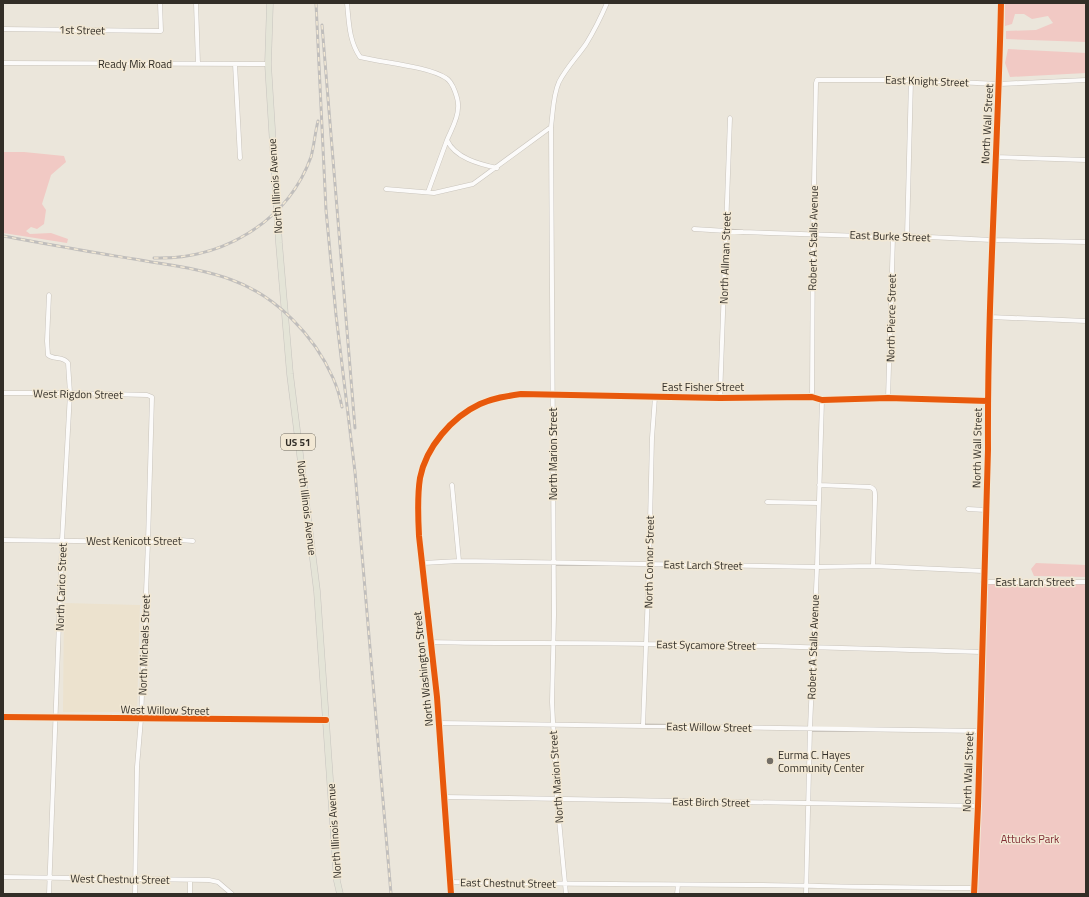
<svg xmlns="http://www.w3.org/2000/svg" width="1089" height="897" viewBox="0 0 1089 897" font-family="'Titillium Web',sans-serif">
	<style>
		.built { fill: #ece2ce }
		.green { fill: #f1c9c4 }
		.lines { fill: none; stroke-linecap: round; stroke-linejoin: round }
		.minor-casing { stroke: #c9c4bc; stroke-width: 5 }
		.tertiary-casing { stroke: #c9c4bc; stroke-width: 6 }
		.primary-casing { stroke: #c7c4bf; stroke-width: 7 }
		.minor { stroke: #fcfbfa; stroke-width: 4 }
		.tertiary { stroke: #fcfbfa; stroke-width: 5 }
		.primary { stroke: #e4e4d7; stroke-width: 6 }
		.rail-casing { stroke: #c0bebc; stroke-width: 3 }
		.rail { stroke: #f2e8d4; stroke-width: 1.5; stroke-dasharray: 4.5; stroke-linecap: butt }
		.cycleway-casing { stroke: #f2e8d4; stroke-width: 8 }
		.cycleway { stroke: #e8590c; stroke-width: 6 }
		.poi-dot { fill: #736e66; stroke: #f2e8d4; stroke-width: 1.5 }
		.labels { text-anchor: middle; stroke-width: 3; stroke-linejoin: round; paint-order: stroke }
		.shield { fill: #f2e8d4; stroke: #6c665b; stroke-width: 1 }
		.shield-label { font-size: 10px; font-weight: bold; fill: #322e27 }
		.street-label { font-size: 11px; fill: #322e27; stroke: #f2e8d4 }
		.poi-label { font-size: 11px; fill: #322e27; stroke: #f2e8d4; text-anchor: start }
		.park-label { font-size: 11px; fill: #802c34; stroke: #f2e8d4 }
	</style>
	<rect width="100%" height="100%" fill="#ebe6db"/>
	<!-- built -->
	<path class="built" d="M64 603 140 605 137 712H63Z"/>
	<!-- green -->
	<path class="green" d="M1005 3H1086V42L1006 39V31L1036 30 1053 23 1048 16 1032 19 1024 14H1015L1012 24 1005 26Z
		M1008 49 1086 53V73L1010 77 1005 63Z
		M3 152H24L64 156 66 162 51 175 42 204 46 210 44 224 37 229 31 227 26 231 30 234 51 233 68 239 67 243 3 233Z
		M1036 563 1086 565V577L1034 576 1031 569Z
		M983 582H1086V894H973Z"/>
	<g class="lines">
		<!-- minor casing -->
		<g class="minor-casing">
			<path id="minor" d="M196 3 198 64
				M347 3C349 23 349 41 360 57 384 63 427 66 446 78 453 82 459 100 458 108 458 119 451 130 447 140 455 158 479 164 497 168
				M3 29 161 31 160 3
				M3 63 268 64
				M235 64 240 158
				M995 157 1086 160
				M386 189 434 193 473 184 551 127
				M428 192 447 140
				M694 229 743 232 893 237 907 236 992 240 1086 242
				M907 236 911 80
				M990 317 1086 321
				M3 393H70L147 395 152 397 148 542 141 719 137 767 135 894
				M812 397 813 234 816 83 817 80H911L999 84 1086 80
				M720 398 730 118
				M888 398 893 237
				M988 401 993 198 999 84 1001 3
				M452 485 459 561
				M819 485 870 487C876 489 875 493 875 499L873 566
				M767 502 818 503
				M968 509 986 510
				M3 540 148 542 180 540 193 541
				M423 563 459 561 817 567 873 566 983 571
				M983 582H1086
				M431 642C502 644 574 642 646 644 757 645 869 649 981 652
				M439 723 980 731
				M643 726 649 564 652 438 655 397
				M444 797 978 806
				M3 877 209 880 218 882 232 894
				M450 882C553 884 656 884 759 885 830 886 902 888 974 888
				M49 894 62 541 70 393 68 363C63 356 54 360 48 355L47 341 49 295
				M190 894V880
				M566 894 557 799 552 702 554 615 551 127C553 112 553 95 559 82 566 68 577 57 586 44 594 31 601 17 607 3
				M677 894 678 885
				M806 894 810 728 817 567 822 400"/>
		</g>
		<!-- tertiary casing -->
		<g class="tertiary-casing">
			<path id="tertiary" d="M3 717 326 720
				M451 894 437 697 419 536C418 517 417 497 420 478 426 447 452 417 480 404 493 398 507 396 521 394L720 398 812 397 822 400 888 398 988 401V449L978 806 974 894"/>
		</g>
		<!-- primary casing -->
		<g class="primary-casing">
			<path id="primary" d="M270 3 268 64 279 243 290 374 317 591 337 881 340 894"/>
		</g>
		<!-- minor -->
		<use href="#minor" class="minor"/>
		<!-- tertiary -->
		<use href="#tertiary" class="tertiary"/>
		<!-- primary -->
		<use href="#primary" class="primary"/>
		<!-- rail casing -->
		<g class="rail-casing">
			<path id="rail" d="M316 3 326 210 336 315 355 472 391 894
				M322 25 355 428
				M3 236C47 244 90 252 134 259 166 265 200 268 232 280 276 296 314 335 333 378 337 387 340 397 342 407
				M154 258C221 260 287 223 311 157 314 146 315 133 318 121"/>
		</g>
		<!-- rail -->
		<use href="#rail" class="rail"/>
		<!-- cycleway casing -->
		<g class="cycleway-casing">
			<path id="cycleway" d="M3 717 326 720
				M451 894 437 697 419 536C418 517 417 497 420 478 426 447 452 417 480 404 493 398 507 396 521 394L720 398 812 397 822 400 888 398 988 401
				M974 894 978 806 988 449C987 300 998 152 1001 3"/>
		</g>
		<!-- cycleway -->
		<use href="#cycleway" class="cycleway"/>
	</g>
	<!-- markers -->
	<circle class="poi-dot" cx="770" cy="761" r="4"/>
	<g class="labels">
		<!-- shield labels -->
		<rect class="shield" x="281" y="434" width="34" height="16" rx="3"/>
		<g class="shield-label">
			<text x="298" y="446">US 51</text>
		</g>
		<!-- street labels -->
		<g class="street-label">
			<text transform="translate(82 30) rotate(1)" y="4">1st Street</text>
			<text x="135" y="68">Ready Mix Road</text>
			<text transform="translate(927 81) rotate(2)" y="4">East Knight Street</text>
			<text transform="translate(987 124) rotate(-87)" y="4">North Wall Street</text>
			<text transform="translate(275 186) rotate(-94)" y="4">North Illinois Avenue</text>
			<text transform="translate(890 236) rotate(2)" y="4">East Burke Street</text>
			<text transform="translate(813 238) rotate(-89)" y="4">Robert A Stalls Avenue</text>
			<text transform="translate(725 258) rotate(-88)" y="4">North Allman Street</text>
			<text transform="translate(891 318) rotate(-89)" y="4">North Pierce Street</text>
			<text x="703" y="391">East Fisher Street</text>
			<text transform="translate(78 394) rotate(1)" y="4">West Rigdon Street</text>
			<text transform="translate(977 448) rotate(-89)" y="4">North Wall Street</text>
			<text transform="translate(553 454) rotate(-90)" y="4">North Marion Street</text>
			<text transform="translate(307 508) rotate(83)" y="4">North Illinois Avenue</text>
			<text x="134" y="545">West Kenicott Street</text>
			<text transform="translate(649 562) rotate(-89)" y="4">North Connor Street</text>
			<text transform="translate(703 565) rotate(1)" y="4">East Larch Street</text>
			<text x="1035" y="586">East Larch Street</text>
			<text transform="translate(61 587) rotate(-88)" y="4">North Carico Street</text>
			<text transform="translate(144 645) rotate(-88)" y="4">North Michaels Street</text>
			<text transform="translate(706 645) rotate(1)" y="4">East Sycamore Street</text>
			<text transform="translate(813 647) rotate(-88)" y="4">Robert A Stalls Avenue</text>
			<text transform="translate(423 669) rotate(-96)" y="4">North Washington Street</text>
			<text transform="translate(165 710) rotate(1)" y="4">West Willow Street</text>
			<text transform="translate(709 727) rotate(1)" y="4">East Willow Street</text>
			<text transform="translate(968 772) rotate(-88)" y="4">North Wall Street</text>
			<text transform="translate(556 777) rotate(-94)" y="4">North Marion Street</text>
			<text transform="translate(711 802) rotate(1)" y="4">East Birch Street</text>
			<text transform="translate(334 831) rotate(-94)" y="4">North Illinois Avenue</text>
			<text transform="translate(120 879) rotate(1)" y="4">West Chestnut Street</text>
			<text transform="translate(508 883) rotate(1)" y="4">East Chestnut Street</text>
		</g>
		<!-- poi labels -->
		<g class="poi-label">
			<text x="778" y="759">Eurma C. Hayes<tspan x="778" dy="13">Community Center</tspan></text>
		</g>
		<!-- park labels -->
		<g class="park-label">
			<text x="1030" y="843">Attucks Park</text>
		</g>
	</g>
	<!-- border -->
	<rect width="1089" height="897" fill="none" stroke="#322e27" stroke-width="8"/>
</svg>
